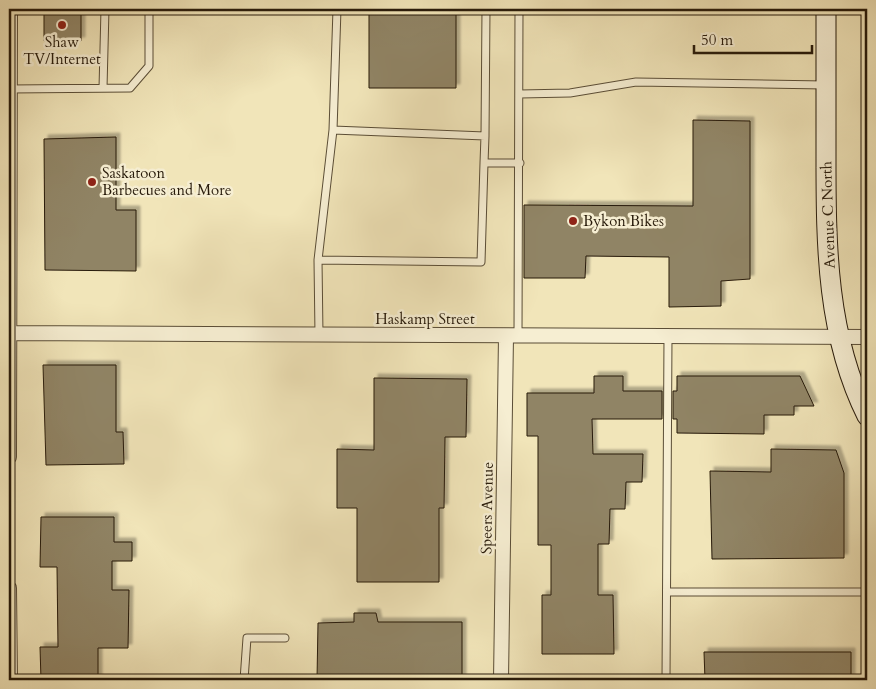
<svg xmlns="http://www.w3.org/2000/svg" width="876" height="689" viewBox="0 0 876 689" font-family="Cardo,serif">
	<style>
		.building { fill: #908465; stroke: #271a0a; filter: url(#shadow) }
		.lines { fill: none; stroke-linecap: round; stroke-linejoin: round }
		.service-casing { stroke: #5a4d36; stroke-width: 9 }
		.minor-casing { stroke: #5a4d36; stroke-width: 16 }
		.secondary-casing { stroke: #271a0a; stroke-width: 21 }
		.service { stroke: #f6eed2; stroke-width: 7 }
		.minor { stroke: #f6eed2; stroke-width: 14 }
		.secondary { stroke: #f6eed2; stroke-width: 19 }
		.poi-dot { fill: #8f2418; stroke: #f6eed2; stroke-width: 2 }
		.labels { text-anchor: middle; stroke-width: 5; stroke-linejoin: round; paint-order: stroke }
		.poi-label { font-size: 15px; fill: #271a0a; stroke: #f6eed2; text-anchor: start }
		.street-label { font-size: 15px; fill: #271a0a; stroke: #f6eed2 }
	</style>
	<defs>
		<filter id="shadow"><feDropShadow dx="4" dy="-4" stdDeviation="1" flood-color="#0004"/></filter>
	</defs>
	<rect width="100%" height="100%" fill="#f1e5b9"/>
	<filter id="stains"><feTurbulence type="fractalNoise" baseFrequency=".004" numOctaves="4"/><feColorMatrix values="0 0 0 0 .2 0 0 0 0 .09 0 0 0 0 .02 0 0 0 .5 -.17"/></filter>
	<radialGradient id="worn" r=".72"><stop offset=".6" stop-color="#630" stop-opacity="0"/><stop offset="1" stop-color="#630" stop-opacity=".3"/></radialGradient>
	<!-- building -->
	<path class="building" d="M44 9H81V41H44Z
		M369 9H456V88H369Z
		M693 120 750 121V279L721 281V306L669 307V257L586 256 585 278H524V205L693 206Z
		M116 137V210H136V271L45 270 44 139Z
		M43 365H116V432H123L124 464 46 465Z
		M594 376H623V391H662V419H592L593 454H643L642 482H626L625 509H610L609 544H598V595H613L614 654H542V595H551V545H538V436H527V393H594Z
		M677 376H800L814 406H794V415H764V434L677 433V419H673V391H677Z
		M374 378 467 379 466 437H445L444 508H439V582H357V508H337V449L374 450Z
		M771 449 836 450 844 473V558L712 559 710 471 771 472Z
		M41 517H114V542H132V561H112V590H129L128 648H98V680H41L40 647H58L57 567H40Z
		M354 613H376L378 622H462V679H317L318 623 354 622Z
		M704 652H851V680H705Z"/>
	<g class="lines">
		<!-- service casing -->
		<g class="service-casing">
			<path id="service" d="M103 88 105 9
				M10 89 130 88 149 66V9
				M520 94 570 93 636 82 825 85
				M333 130 485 136 484 163H520
				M485 136 486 9
				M318 260 481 262 484 163
				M319 335 318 260 333 130 337 9
				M518 335 519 9
				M667 592H867
				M244 680 247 638H285
				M666 680 668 337"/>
		</g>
		<!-- minor casing -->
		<g class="minor-casing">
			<path id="minor" d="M11 333 867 337
				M9 457 10 9
				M9 588 10 680
				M501 680 506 336"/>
		</g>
		<!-- secondary casing -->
		<g class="secondary-casing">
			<path id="secondary" d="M826 9C826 59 826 110 826 160 826 247 827 336 867 416"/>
		</g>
		<!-- service -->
		<use href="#service" class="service"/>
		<!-- minor -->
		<use href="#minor" class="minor"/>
		<!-- secondary -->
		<use href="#secondary" class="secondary"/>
	</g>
	<!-- markers -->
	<g class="poi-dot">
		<circle cx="62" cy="25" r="5"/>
		<circle cx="92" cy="182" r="5"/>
		<circle cx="573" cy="221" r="5"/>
	</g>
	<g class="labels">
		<!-- poi labels -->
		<g class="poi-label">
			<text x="62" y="47" text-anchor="middle">Shaw<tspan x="62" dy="17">TV/Internet</tspan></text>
			<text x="102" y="178">Saskatoon<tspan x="102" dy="17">Barbecues and More</tspan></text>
			<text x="583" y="226">Bykon Bikes</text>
		</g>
		<!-- street labels -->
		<g class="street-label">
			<text transform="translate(828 215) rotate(-92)" y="5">Avenue C North</text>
			<text x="425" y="324">Haskamp Street</text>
			<text transform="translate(487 508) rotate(-89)" y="5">Speers Avenue</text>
		</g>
	</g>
	<!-- margin -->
	<rect width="876" height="689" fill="none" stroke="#f1e5b9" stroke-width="30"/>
	<rect x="10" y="10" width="856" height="669" fill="none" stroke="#271a0a" stroke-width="2.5"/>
	<rect x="15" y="15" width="846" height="659" fill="none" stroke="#271a0a"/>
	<!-- scale -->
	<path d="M694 45v8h118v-8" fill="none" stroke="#271a0a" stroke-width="2.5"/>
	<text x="701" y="45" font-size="15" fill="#271a0a" stroke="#f6eed2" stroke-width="4" paint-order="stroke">50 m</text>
	<rect width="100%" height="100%" filter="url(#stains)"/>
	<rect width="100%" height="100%" fill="url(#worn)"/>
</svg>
